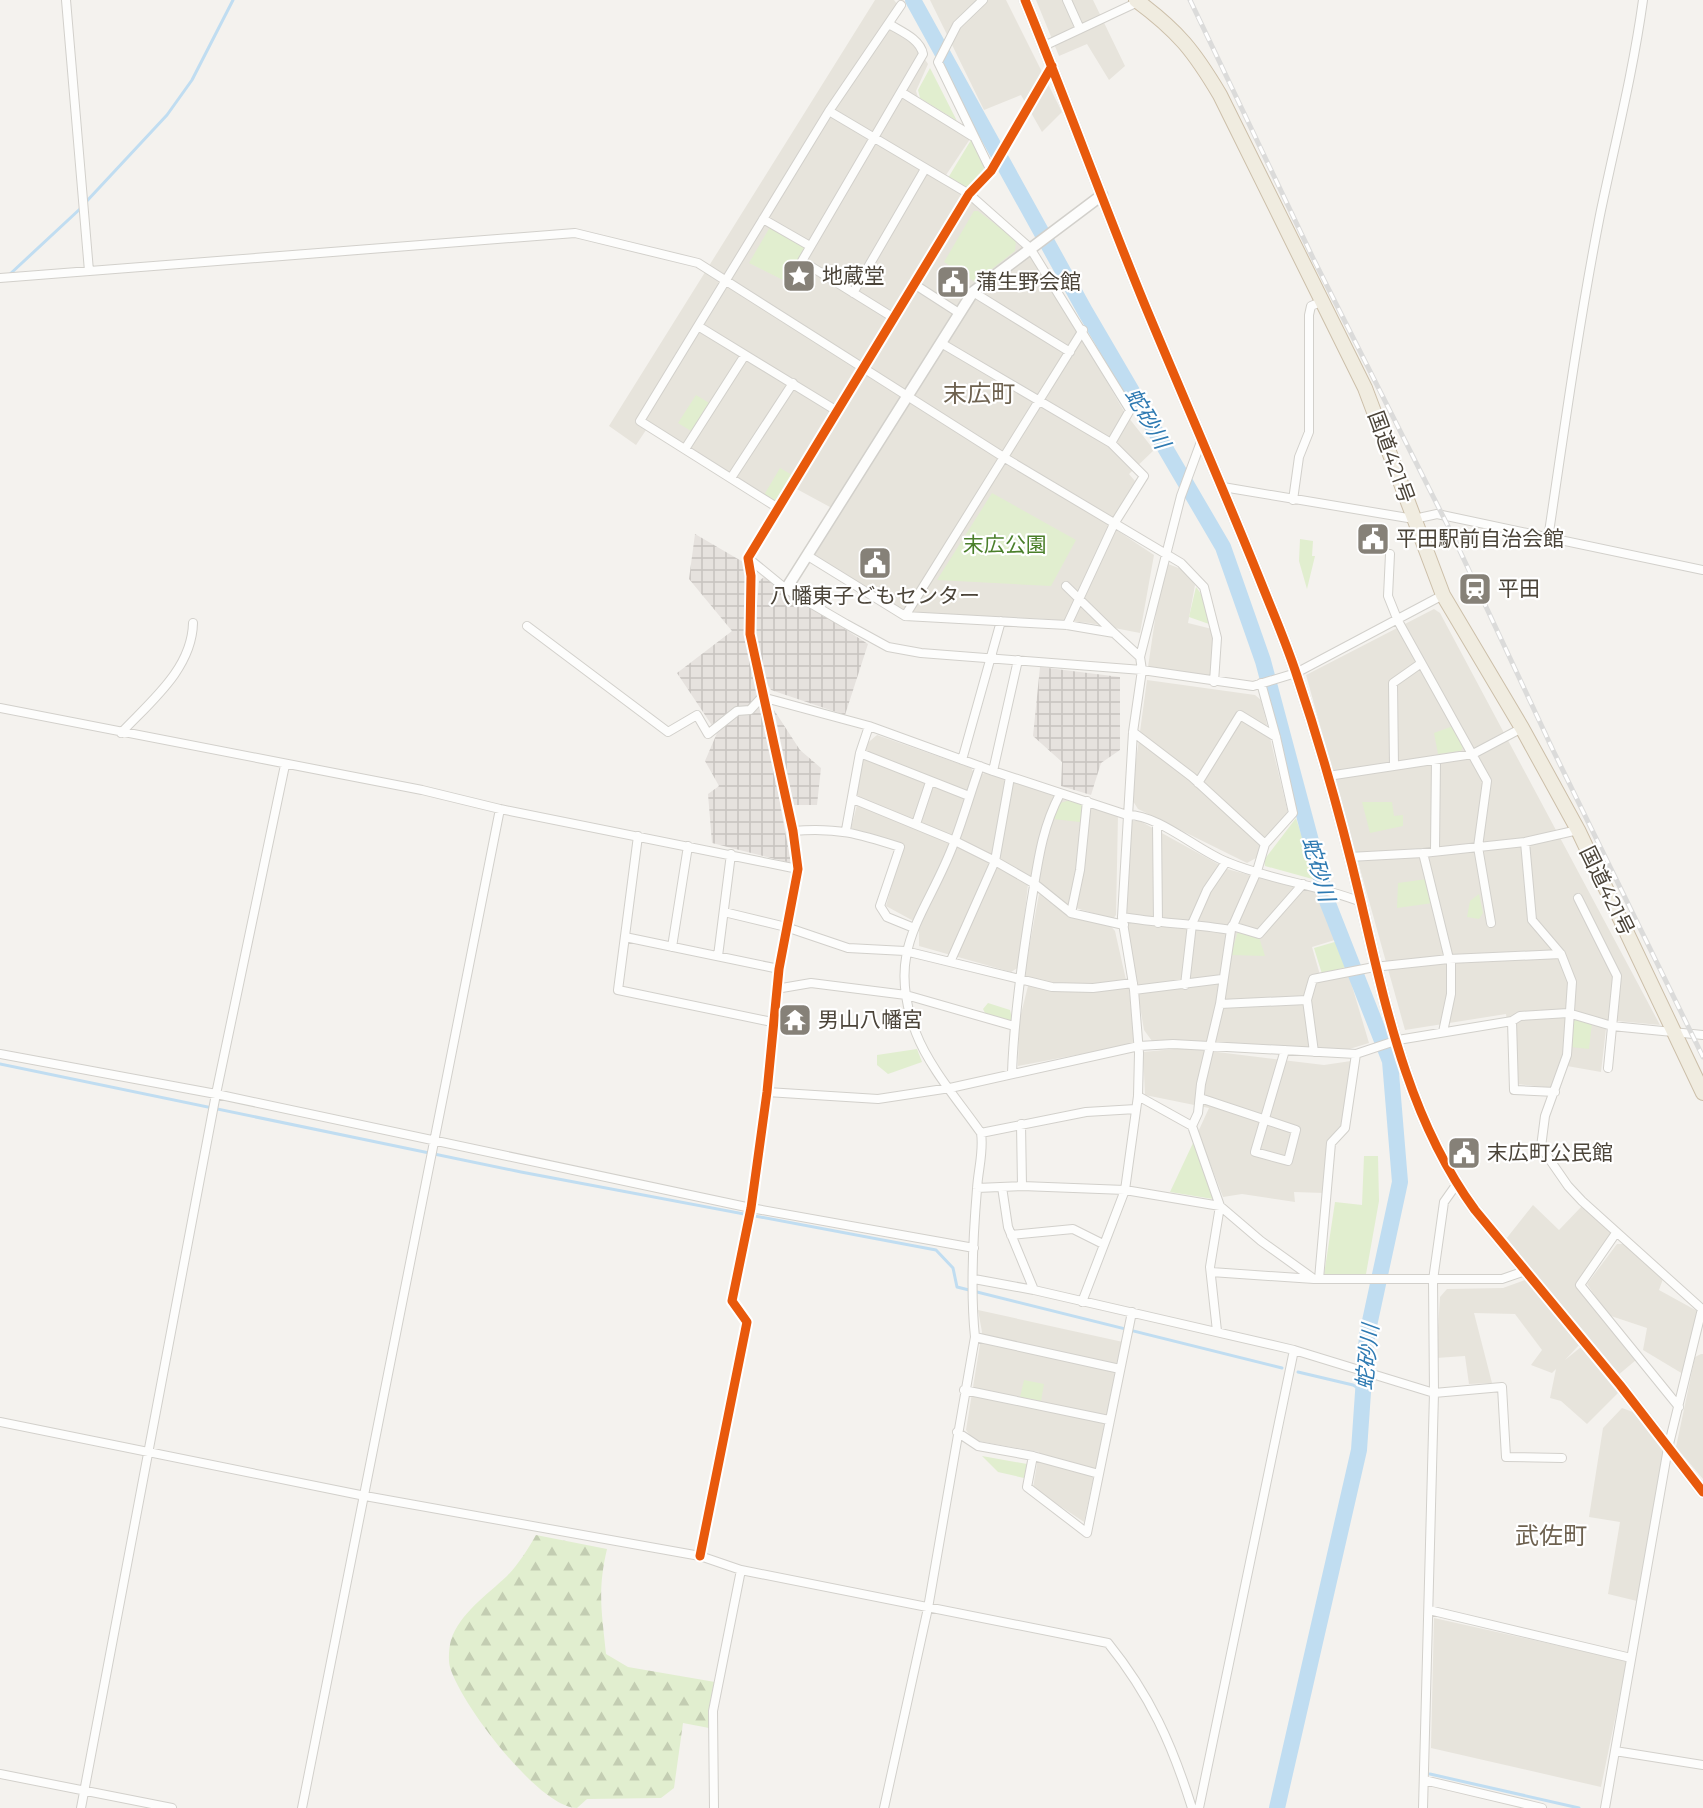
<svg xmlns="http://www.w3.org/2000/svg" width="1703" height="1808" viewBox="0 0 1703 1808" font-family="Montserrat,'Noto Sans JP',sans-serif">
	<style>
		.residential { fill: #e7e4dc }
		.industrial { fill: url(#industrial-grid) }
		.green { fill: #e1eecf }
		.forest { fill: url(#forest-firs) }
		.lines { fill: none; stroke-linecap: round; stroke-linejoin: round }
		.stream { stroke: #c0ddf1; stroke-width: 3 }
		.river { stroke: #c0ddf1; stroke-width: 16 }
		.minor-casing { stroke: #d2d0cb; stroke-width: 10 }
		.tertiary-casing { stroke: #d2d0cb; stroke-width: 13 }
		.trunk-casing { stroke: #ccbfa9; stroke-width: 16 }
		.minor { stroke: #fdfdfc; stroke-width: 8 }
		.tertiary { stroke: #fdfdfc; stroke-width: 10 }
		.trunk { stroke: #f0ece0; stroke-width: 14 }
		.rail-casing { stroke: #dbdbda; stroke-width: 5 }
		.rail { stroke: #fff; stroke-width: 3; stroke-dasharray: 9; stroke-linecap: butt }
		.cycleway-casing { stroke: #fff; stroke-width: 13 }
		.cycleway { stroke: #e8590c; stroke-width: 9 }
		.labels { text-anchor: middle; stroke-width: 4.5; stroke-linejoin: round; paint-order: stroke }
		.poi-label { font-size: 21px; fill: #4b4439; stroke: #fff; text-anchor: start }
		.street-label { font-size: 21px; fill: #4b4439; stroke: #fff }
		.park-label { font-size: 21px; fill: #4a7f2a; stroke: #fff }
		.water-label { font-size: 22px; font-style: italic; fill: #2e7ab2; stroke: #fff }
		.quarter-label { font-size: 24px; fill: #6e6250; stroke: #fff }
	</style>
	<defs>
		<pattern id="industrial-grid" width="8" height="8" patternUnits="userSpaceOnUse" patternTransform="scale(1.5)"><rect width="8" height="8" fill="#e6e2de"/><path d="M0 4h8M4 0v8" fill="none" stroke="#c7c3bf"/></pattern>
		<pattern id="forest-firs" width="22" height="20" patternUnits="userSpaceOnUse" patternTransform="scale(1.5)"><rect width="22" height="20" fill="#e1eecf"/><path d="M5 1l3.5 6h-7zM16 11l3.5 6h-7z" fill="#c3cdb2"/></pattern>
	</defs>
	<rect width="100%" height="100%" fill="#f4f2ee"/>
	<!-- residential -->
	<path class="residential" d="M875 0H894L897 4 884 25 916 46 928 64 916 91 921 107 970 139 944 178 1026 243 1125 413 1154 450 1129 474 1135 481 1109 525 1154 555 1140 633 1089 623 1045 619 903 612 814 555 841 513 793 487 781 504 650 424 636 445 609 426Z
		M930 0H1006L1062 112 1042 132 1021 95 984 110Z
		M1036 0H1093L1125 66 1109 80 1087 44 1059 56Z
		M1168 564 1184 570 1195 585 1188 623 1212 629 1215 641 1212 677 1148 667 1160 586Z
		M1434 609 1440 613 1660 1025 1607 1020 1601 1072 1567 1066 1560 1089 1517 1084 1506 1014 1405 1030 1306 675Z
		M1147 680 1255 695 1261 700 1288 813 1258 857 1247 863 1138 809 1131 798Z
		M877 735 971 768 974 773 979 775 988 772 1118 815 1116 915 1113 919 1069 906 1043 885 999 860 860 799 857 795 864 746Z
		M857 805 958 846 1028 884 1019 967 1011 972 919 946V924L886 906 903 846 851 828Z
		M1130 821H1140L1227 869 1321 894 1338 939 1312 947 1320 975 1347 969 1369 1043 1343 1051 1152 1041 1144 1030 1126 923Z
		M1039 894 1069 917 1108 923 1115 931 1126 980 1093 985H1049L1024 976Z
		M1028 986 1095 991 1129 988 1134 1044 1018 1066 1019 1022Z
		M1185 1048 1324 1065 1351 1061 1342 1126 1328 1143 1324 1193 1294 1192 1295 1202 1242 1194 1223 1197 1198 1132 1209 1108 1145 1095 1143 1052Z
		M1533 1205 1559 1230 1582 1206 1612 1234 1576 1286 1636 1360 1617 1376 1506 1239Z
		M1617 1244H1625L1663 1279 1659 1290 1699 1312 1683 1374 1643 1350 1647 1328 1608 1315 1587 1284Z
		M1525 1280 1580 1344 1565 1360 1581 1347 1618 1393 1587 1424 1561 1401 1550 1398 1556 1369 1552 1373 1531 1365 1542 1350 1515 1314 1474 1313 1492 1383 1469 1384 1465 1356 1436 1358 1440 1297 1447 1289 1503 1288Z
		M978 1310 1123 1342 1084 1522 1033 1488 1039 1452 973 1440 966 1430 982 1332Z
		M1701 1354H1703V1479L1676 1447 1695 1357Z
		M1622 1408 1633 1412 1664 1447 1637 1601 1608 1594 1620 1522 1589 1517 1603 1428Z
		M1434 1618 1627 1661 1601 1787 1431 1748Z"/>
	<!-- industrial -->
	<path class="industrial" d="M695 534 750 566 747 629 750 660 763 711 791 863 712 843 708 794 719 786 705 761 717 733 677 673 732 631 689 579Z
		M764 577 868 644 845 715 771 690 764 679 754 637 759 581Z
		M1040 667 1120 677V750L1101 763 1091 795 1061 786 1062 762 1033 736Z
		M774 710 800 750 821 768 817 805H794Z"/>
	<!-- green -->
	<path class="green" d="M930 68 957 121 920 98 918 90Z
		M971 140 983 164 985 175 969 191 948 178Z
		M974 211H978L1016 240 1015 251 975 282 944 262Z
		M770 227 806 247 800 267 806 272 797 287 749 263Z
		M696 395 714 406 696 434 678 423Z
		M780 468 799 479 786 501 776 502 764 495Z
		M992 493 1076 540 1051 586 937 580Z
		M1300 539 1313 541 1312 556H1315L1307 589 1299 561Z
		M1196 587 1202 595 1209 624 1189 617Z
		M1453 726 1464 745 1461 751 1438 754 1434 733Z
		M1067 801H1079L1084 808 1080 822 1053 819 1060 803Z
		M1362 802H1392L1394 816 1403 815V826L1370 833Z
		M1296 818 1316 880 1265 866 1264 860Z
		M1427 879 1433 903 1397 908 1398 883Z
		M1479 894 1483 913 1479 919 1467 917 1470 901Z
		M1238 931 1259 937 1265 956 1231 955Z
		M1338 941 1346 967 1322 974 1314 948Z
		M988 1003 1010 1010 1012 1018 1009 1023 987 1017 983 1009Z
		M1578 1019 1592 1023 1589 1049 1571 1047 1572 1022Z
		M917 1049 922 1062 888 1074 877 1065V1055Z
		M1193 1143 1214 1193 1213 1199 1170 1192Z
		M1364 1156H1378L1379 1201 1366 1274 1324 1275 1335 1202 1362 1205Z
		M1024 1380 1044 1384 1041 1401 1020 1397Z
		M982 1456 1027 1464 1024 1478 998 1472Z"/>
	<!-- forest -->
	<path class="forest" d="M536 1535 607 1549C597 1591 602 1613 606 1654L628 1667 715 1682 709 1728 683 1723 674 1788 661 1798 587 1799 577 1808C539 1808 460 1703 450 1667 448 1661 449 1647 451 1640 460 1613 487 1595 507 1576 518 1565 528 1549 536 1535Z"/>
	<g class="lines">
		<!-- stream -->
		<path class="stream" d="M85 203 167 115 192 80 233 0
			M9 275 81 208
			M0 1064 521 1172 936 1250 953 1268 957 1287 1282 1368
			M1298 1372 1353 1385 1365 1392
			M1430 1774 1579 1808"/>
		<!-- river -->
		<path class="river" d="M913 0 1085 311 1223 547 1263 661 1327 901 1390 1061 1400 1182 1367 1335 1359 1450 1277 1808"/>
		<!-- minor casing -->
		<g class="minor-casing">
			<path id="minor" d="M66 0 89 271
				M983 0 957 25 938 62 991 171
				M1067 0 1080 29
				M889 24C902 32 920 39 923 54L802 261 894 318
				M1044 46 1138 2
				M901 92 972 136
				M829 111 969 194 1030 248 1130 410 1111 443
				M763 219 810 246
				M0 278 575 233 698 263 1005 458 1181 563 1204 587 1217 638 1214 682
				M914 284 959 313
				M973 292 1070 352
				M853 293 925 169
				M698 326 837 411
				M941 343 1111 443 1144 476 1114 524 1067 625
				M685 449 745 355
				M731 478 793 383
				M1223 487 1414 519 1437 514 1703 570
				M1293 500 1299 457 1309 432V315L1311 306 1323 301
				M778 508 640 421 829 111 901 5
				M1548 539C1564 431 1579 322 1600 215 1615 143 1633 73 1643 0
				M1390 554 1388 596 1398 621 1487 781 1478 847 1491 923
				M808 556 905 616 1067 625 1114 633 1140 657
				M748 558 786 589 846 624 888 647 921 653 1142 670 1253 686 1296 673 1443 595
				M1066 586 1114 633
				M905 616 1083 330
				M527 626 668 732 697 715 708 734 737 711 750 710 762 697
				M1261 683 1276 737 1293 813 1265 844 1257 871 1231 930 1220 1004 1201 1084 1198 1113 1192 1126 1220 1206 1261 1241 1314 1279H1502L1525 1271
				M762 697 869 726 993 771 1127 815C1158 814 1198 851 1227 862 1270 880 1318 885 1361 902
				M0 708 422 790 500 809 798 869
				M1133 732 1192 777 1265 844
				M121 733C150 702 192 669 193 623
				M860 753 969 796
				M962 760 1001 621
				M1394 766 1393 683 1420 664
				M993 771 1018 660
				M1328 776 1473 754 1522 728
				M1198 783 1240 715 1276 737
				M853 799 955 841 995 861 1035 884 1071 913 1124 925
				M916 824 930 782
				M1157 824 1158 923
				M846 830 860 753 869 726
				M793 831C837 827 859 834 900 847L880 906 887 917 914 928
				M638 836 618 990 772 1022
				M1525 842 1532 920 1561 954 1572 982 1567 1055 1545 1116 1541 1147 1568 1186 1582 1201 1702 1309 1668 1448 1605 1808
				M1435 851 1436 760
				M1423 853 1449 959
				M1349 857 1423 853 1525 842 1578 830
				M1578 898 1617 976 1608 1068
				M724 912 786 927 848 948 905 951 1052 987 1093 988 1133 983
				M1071 913 1080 870 1087 801
				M1122 917C1158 923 1194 924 1231 930
				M1232 926 1259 934 1303 884
				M625 937 779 969
				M672 947 688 846
				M718 956 731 854
				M951 960 995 861 1010 777
				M1185 985 1192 924 1207 890 1226 862
				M776 989 811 983 906 995 1014 1026
				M1134 990 1222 979
				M1220 1004 1307 1000
				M1512 1021 1514 1090 1555 1092
				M1443 1032 1451 994V959
				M1314 1052 1307 1000 1313 979 1374 967 1449 959 1561 954
				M0 1054 216 1094 751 1208 974 1248
				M1012 1073C1014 1016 1022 960 1031 904 1038 863 1041 830 1060 794
				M767 1092 878 1099 950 1088 1139 1046 1173 1044 1356 1054 1398 1040 1512 1021 1520 1016 1568 1013 1612 1026 1703 1035
				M1138 1096 1192 1126
				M1200 1098 1296 1130 1288 1161 1255 1152 1285 1050
				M1021 1124 1022 1186
				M981 1133 1086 1112 1136 1109
				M1002 1187 1008 1227 1034 1290
				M977 1188 1022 1186 1125 1190 1220 1206 1210 1267 1217 1331
				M1616 1233 1580 1285 1679 1407
				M1011 1235 1073 1229 1103 1244
				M1211 1272 1314 1279
				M974 1279 1034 1290 1294 1350 1434 1393 1502 1387 1506 1457 1562 1458
				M1319 1279 1331 1143 1345 1128 1356 1054
				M1082 1302 1125 1190 1138 1096 1139 1053 1134 990 1122 917 1133 732 1142 670 1140 657 1181 496 1202 439
				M975 1337 1120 1369
				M964 1390 1109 1420
				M0 1422 365 1496 700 1556 741 1570 1108 1643C1150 1695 1172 1744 1192 1808
				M957 1432 978 1446 1033 1456 1099 1474
				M1033 1456 1027 1487 1087 1533 1132 1312
				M700 1556 747 1322 732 1301 751 1208 767 1092 779 969 798 869 793 831 750 634 751 576 748 558 969 194 991 171 1052 66
				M1429 1610 1631 1658
				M1615 1751 1703 1765
				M0 1774 172 1808
				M1424 1780 1542 1808
				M81 1808 216 1094 285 765
				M302 1808 500 809
				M714 1808 713 1711 741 1570
				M884 1808 928 1608 975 1337C970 1290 973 1237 977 1189 978 1170 984 1151 981 1133 960 1103 929 1067 916 1033 883 946 928 915 955 840 964 816 971 791 980 766
				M1199 1808 1294 1350
				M1423 1808 1434 1393 1433 1280 1444 1202 1456 1185"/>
		</g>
		<!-- tertiary casing -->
		<g class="tertiary-casing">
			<path id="tertiary" d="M1025 0C1066 100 1103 203 1144 303 1183 397 1224 490 1262 585 1274 615 1287 645 1297 676 1322 750 1343 826 1361 902 1386 1009 1409 1120 1475 1210L1620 1385 1703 1492
				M786 589 973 292 1102 195"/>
		</g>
		<!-- trunk casing -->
		<g class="trunk-casing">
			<path id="trunk" d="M1136 0C1178 31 1194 51 1220 95L1365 388 1443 595 1522 728 1578 830 1703 1093"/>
		</g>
		<!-- minor -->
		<use href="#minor" class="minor"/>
		<!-- tertiary -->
		<use href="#tertiary" class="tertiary"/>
		<!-- trunk -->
		<use href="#trunk" class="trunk"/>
		<!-- rail casing -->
		<g class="rail-casing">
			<path id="rail" d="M1190 0 1313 258 1452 534 1552 748
				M1549 742 1703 1057"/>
		</g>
		<!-- rail -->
		<use href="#rail" class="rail"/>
		<!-- cycleway casing -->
		<g class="cycleway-casing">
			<path id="cycleway" d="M1025 0C1066 100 1103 203 1144 303 1183 397 1224 490 1262 585 1274 615 1287 645 1297 676 1322 750 1343 826 1361 902 1386 1009 1409 1120 1475 1210L1620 1385 1703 1492
				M700 1556 747 1322 732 1301 751 1208 767 1092 779 969 798 869 793 831 750 634 751 576 748 558 969 194 991 171 1052 66"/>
		</g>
		<!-- cycleway -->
		<use href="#cycleway" class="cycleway"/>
	</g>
	<!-- icons -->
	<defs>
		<g id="sight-square" transform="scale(1.725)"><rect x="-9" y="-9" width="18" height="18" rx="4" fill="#868178" stroke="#fff"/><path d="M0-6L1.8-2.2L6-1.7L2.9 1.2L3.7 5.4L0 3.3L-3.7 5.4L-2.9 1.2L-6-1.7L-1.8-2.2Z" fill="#fff"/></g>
		<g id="civic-square" transform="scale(1.725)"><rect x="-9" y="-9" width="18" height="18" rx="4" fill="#868178" stroke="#fff"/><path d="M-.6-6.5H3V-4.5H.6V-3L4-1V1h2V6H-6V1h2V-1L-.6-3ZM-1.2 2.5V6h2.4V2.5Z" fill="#fff"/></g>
		<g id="station-square" transform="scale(1.725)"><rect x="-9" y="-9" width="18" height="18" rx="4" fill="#868178" stroke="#fff"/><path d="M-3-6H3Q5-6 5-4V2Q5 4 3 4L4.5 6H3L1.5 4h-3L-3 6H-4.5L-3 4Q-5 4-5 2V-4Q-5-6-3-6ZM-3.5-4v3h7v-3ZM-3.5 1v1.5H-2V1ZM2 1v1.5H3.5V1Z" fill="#fff"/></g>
		<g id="temple-square" transform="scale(1.725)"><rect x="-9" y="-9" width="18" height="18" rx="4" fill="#868178" stroke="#fff"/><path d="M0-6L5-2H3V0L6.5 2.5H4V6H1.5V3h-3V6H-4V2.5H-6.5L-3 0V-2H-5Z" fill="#fff"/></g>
	</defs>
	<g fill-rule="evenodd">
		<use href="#sight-square" x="799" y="276"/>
		<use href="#civic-square" x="953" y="282"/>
		<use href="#civic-square" x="1373" y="539"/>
		<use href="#civic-square" x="875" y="563"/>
		<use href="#station-square" x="1475" y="589"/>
		<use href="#temple-square" x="795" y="1020"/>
		<use href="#civic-square" x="1464" y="1153"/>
	</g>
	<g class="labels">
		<!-- poi labels -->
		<g class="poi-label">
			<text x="822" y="283">地蔵堂</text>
			<text x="976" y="289">蒲生野会館</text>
			<text x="1396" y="546">平田駅前自治会館</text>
			<text x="1498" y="596">平田</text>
			<text x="875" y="603" text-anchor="middle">八幡東子どもセンター</text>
			<text x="818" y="1027">男山八幡宮</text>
			<text x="1487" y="1160">末広町公民館</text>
		</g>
		<!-- street labels -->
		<g class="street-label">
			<text transform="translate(1391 457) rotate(70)" y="7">国道421号</text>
			<text transform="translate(1607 891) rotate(64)" y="7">国道421号</text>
		</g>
		<!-- park labels -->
		<g class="park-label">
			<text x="1005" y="552">末広公園</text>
		</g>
		<!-- water labels -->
		<g class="water-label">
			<text transform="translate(1148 418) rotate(60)" y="8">蛇砂川</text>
			<text transform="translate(1319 869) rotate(74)" y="8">蛇砂川</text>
			<text transform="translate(1367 1357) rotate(-84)" y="8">蛇砂川</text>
		</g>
		<!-- quarter labels -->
		<g class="quarter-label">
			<text x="979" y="402">末広町</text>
			<text x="1551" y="1544">武佐町</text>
		</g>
	</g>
</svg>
